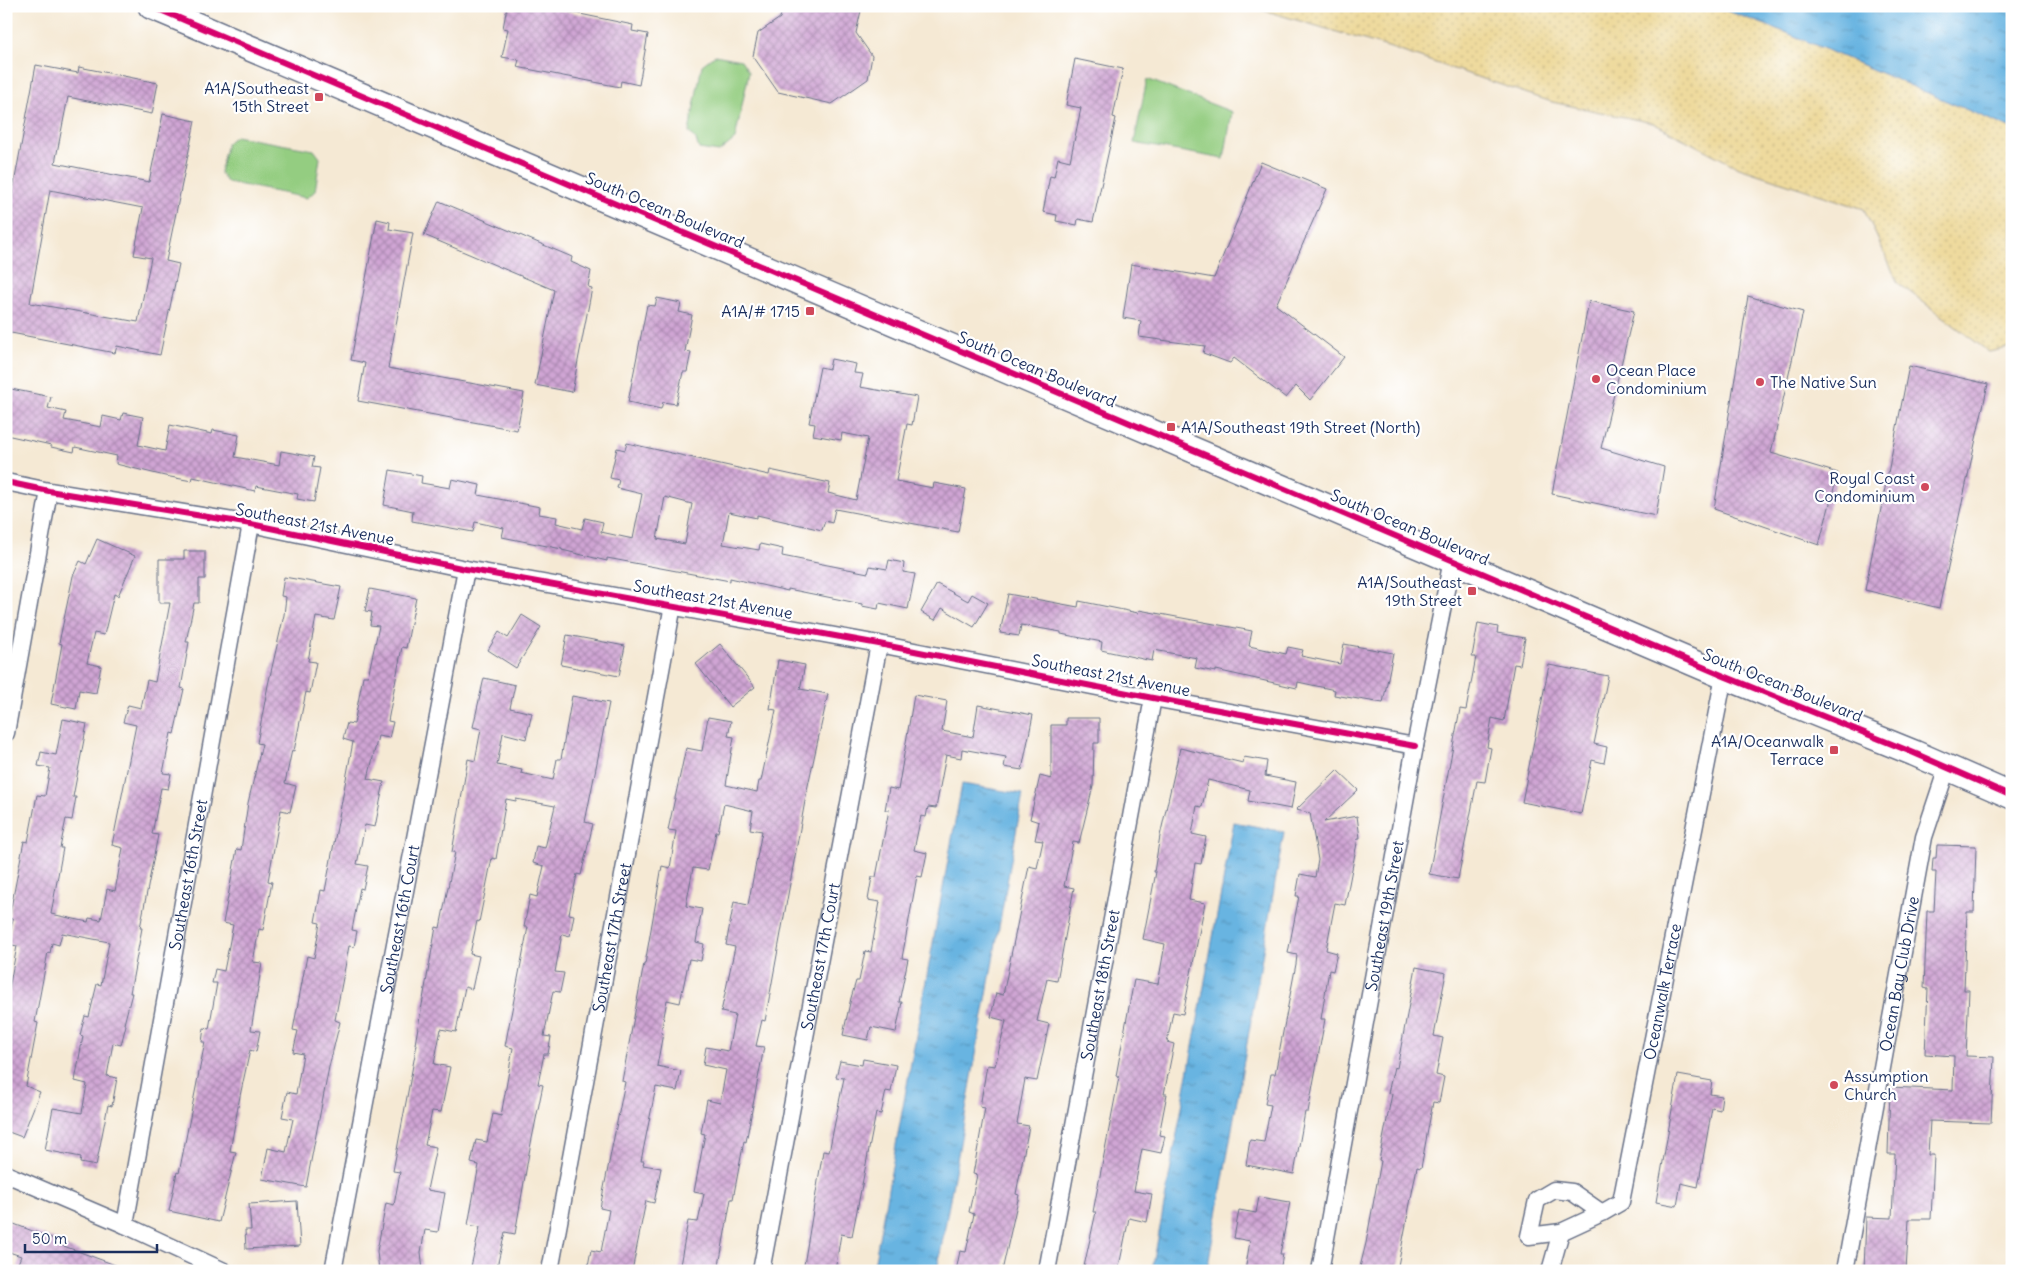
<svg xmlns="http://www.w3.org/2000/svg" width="2018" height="1277" viewBox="0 0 2018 1277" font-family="Delius,sans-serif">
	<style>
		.grass { fill: #94cd81; stroke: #587e70 }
		.sand { fill: url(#sand-dots); stroke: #84847e }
		.water { fill: url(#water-ripples); stroke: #4272a0 }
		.building { fill: url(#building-cross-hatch); fill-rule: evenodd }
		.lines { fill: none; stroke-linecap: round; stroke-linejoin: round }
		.minor-casing { stroke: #677087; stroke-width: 19 }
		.primary-casing { stroke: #677087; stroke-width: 28 }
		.minor { stroke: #fff; stroke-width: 16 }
		.primary { stroke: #fff; stroke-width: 25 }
		.cycleway-casing { stroke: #fff; stroke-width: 9 }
		.cycleway { stroke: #d6006c; stroke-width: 6 }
		.poi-dot { fill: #d1495b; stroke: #fff; stroke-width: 2 }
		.labels { text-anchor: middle; stroke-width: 4.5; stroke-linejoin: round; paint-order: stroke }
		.poi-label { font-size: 16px; fill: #1b2f5e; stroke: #fff; text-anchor: end }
		.street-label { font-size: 16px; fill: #1b2f5e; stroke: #fff }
	</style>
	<defs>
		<pattern id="sand-dots" width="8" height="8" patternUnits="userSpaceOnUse" patternTransform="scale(1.25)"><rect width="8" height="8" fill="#eeda9e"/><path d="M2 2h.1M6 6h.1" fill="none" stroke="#ccbb8a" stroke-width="1.8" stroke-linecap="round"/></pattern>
		<pattern id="water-ripples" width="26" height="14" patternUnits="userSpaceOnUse" patternTransform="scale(1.25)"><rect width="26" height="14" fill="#68b4e1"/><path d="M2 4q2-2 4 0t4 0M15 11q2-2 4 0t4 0" fill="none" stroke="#5593ba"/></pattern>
		<pattern id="building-cross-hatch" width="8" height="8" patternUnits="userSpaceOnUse" patternTransform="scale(1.25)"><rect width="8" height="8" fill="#d0a5d4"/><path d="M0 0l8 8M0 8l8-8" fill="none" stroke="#a887af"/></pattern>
	</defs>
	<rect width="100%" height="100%" fill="#fff"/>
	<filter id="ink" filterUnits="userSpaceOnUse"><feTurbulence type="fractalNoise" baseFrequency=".02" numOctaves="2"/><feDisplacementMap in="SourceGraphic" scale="10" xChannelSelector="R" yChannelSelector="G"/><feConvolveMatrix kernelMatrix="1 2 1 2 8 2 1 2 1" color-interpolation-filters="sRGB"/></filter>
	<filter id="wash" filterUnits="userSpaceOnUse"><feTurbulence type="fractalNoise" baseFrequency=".0096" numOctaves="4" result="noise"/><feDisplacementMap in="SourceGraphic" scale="20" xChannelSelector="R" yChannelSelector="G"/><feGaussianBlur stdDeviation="1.12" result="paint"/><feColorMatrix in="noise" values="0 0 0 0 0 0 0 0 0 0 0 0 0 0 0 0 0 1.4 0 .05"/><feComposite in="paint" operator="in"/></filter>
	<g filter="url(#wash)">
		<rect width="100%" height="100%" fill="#f5e9d4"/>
		<!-- grass -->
		<path class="grass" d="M715 55 741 60 749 72 735 139 719 152 699 149 696 140 689 132 702 65Z
			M1147 79 1232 112 1224 159 1134 143Z
			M235 136 314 150 320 158 315 191 307 198 227 182 220 172 227 143Z"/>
		<!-- sand -->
		<path class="sand" d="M1249 6H1714L1785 32 2012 129V347L1989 352 1898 283 1864 209 1739 168 1653 123 1552 102 1388 47Z"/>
		<!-- water -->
		<path class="water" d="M1714 6H2012V129L1785 32Z
			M962 784 1023 794 937 1271H873Z
			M1234 822 1284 832 1207 1271H1152Z"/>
		<g id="blocks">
			<!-- building -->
			<path class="building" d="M515 6H551V8L633 25 632 31 648 34 639 85 621 81 620 87 517 67 519 60 502 57 508 29 503 28 507 7 515 9Z
				M783 6H862L856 33 872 56 868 79 832 104 778 92 753 56 758 33 780 18Z
				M1075 59 1123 69 1113 117 1116 118 1093 222 1078 219 1077 225 1056 221 1057 215 1043 212 1050 176 1054 177 1058 158 1070 161 1081 108 1066 105Z
				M36 65 78 73 79 67 158 83 152 114 68 97 55 163 149 182 163 114 195 121 166 261 179 264 160 355 117 346 115 353 6 332V227ZM50 190 143 208 134 255 151 258 138 322 30 303Z
				M1261 162 1327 189 1276 305 1344 357 1310 400 1296 386 1286 398 1234 358 1230 363 1203 353 1205 346 1139 337 1141 321 1123 318 1131 264 1214 278Z
				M439 201 572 257 571 262 591 271 588 287 592 288 572 392 535 385 554 290 424 235Z
				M377 219 390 222 389 229 413 233 388 368 524 393 517 430 358 401 365 363 351 360Z
				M1748 296 1803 312 1771 453 1838 473 1819 545 1714 509Z
				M657 298 681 303 679 312 692 315 685 351 691 352 687 372H683L676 404 663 402 661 409 628 402 647 305 655 306Z
				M1589 301 1634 311 1601 448 1664 467 1656 516 1552 494Z
				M831 359 856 364 854 373 863 374 860 387 917 397 912 425 907 424 896 481 933 488 934 483 966 489 958 532 835 509 832 523 825 521 822 530 757 515V518L729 512 723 544 759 550 760 544 783 549 782 556 868 573 870 566 887 569 889 560 904 563 903 572 915 574 908 609 879 603 878 609 862 606V604L788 589V591L730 578V581L607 558V561L562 550V549L502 537 504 528 475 522 473 532 412 521 413 511 384 505 390 470 422 476 421 483 450 488 452 479 480 485 478 495 540 507 539 514 557 517 556 523 582 529 585 518 603 522 601 532 633 539 642 494 617 488 619 480 610 478 617 448 625 450 627 443 769 475 770 470 830 483 828 493 856 500 868 438 842 433 841 440 813 435 815 424 809 423 820 367 829 369ZM665 497 692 504 685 544 657 539Z
				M1909 366 1988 384 1939 608 1865 590Z
				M6 388 51 397 48 408 66 412 64 420 101 427 103 416 121 420 123 413 143 417 138 445 165 451 170 425 212 434 213 430 239 435 235 457 279 465 281 451 314 457 312 467 320 468 314 502 297 499 298 494 256 486 255 491 193 477 192 481 165 476 116 464 117 456 75 447 74 452 51 447V445L6 435Z
				M97 539 135 556 118 596 114 594 104 635 94 633 87 663 101 666 96 693 79 690 76 709 51 704 62 644 59 643 73 576 80 561 86 564Z
				M184 551H205V579H199V603H194L186 642H189L181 688 184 689 174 734 171 733 163 773 171 774 168 789 161 788 152 834 158 835 140 928H142L130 993H132L124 1024 126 1025 121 1045 113 1043 107 1076 117 1078 112 1106 108 1105 96 1166 80 1163 81 1157 45 1150 53 1108 82 1113 87 1084 75 1081 83 1036 80 1035 85 1016 89 1017 97 984 101 985 109 942 62 933 59 945 52 943 50 953 48 952 35 1022 38 1023 26 1086 40 1092 22 1137 6 1131V989H9L17 946 8 944 13 919 9 918 24 841 28 842 37 795 45 796 50 768 38 766 41 752 56 755 63 719 87 724 73 797H76L72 820 66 819 60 848H63L51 914 88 922 89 918 101 920 107 889 115 891 123 848 112 845 136 725 123 722 128 705 141 708 147 680 155 682 170 603H159V559H184Z
				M284 577 341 587 334 620 316 617 308 661 316 662 310 693 306 692 294 751 292 750 285 783 296 786 290 812 281 810 268 881 272 882 263 930 259 929 253 962 262 963 251 1030 260 1031 256 1052 250 1050 240 1096 230 1151 236 1152 219 1222 169 1211 177 1172 179 1173 205 1042H202L204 1028 209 1029 217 983H212L215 969 224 971 233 925 223 923 237 849 241 850 248 803 262 744 257 743 268 685 284 615 286 597 281 596Z
				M937 584 968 601 972 594 988 603 974 627 942 608 935 620 921 612Z
				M370 589 416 598 406 648 402 647 388 721 393 722 389 738 378 736 368 779 384 782 375 827 365 825 357 864 368 866 363 889 360 888 352 930 357 931 354 947 349 946 335 1020 340 1022 329 1067 306 1187 262 1179 268 1148 286 1152 293 1119 282 1117 287 1092 296 1094 303 1054 293 1052 298 1031 293 1030 307 956 314 958 320 923 315 922 321 890 325 891 353 742 343 739 347 723 354 724 363 676H368L379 626 370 625 372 612 365 611Z
				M1008 594 1078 607 1079 601 1138 613 1139 610 1252 631 1249 646 1286 654 1288 647 1303 650 1301 656 1340 664 1344 644 1393 653 1383 703 1334 695 1335 690 1298 682 1297 688 1216 670V672L1195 668 1197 658 1154 650 1152 661 1101 650 1102 642 1061 634V632L1021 625 1019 636 1000 633Z
				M522 615 541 627 516 668 488 650 499 632 508 638Z
				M1478 623 1498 627 1497 633 1525 638 1520 665 1514 664 1504 721 1492 718 1487 747 1491 748 1485 782 1477 781 1458 879 1429 874 1460 709 1466 710 1476 657H1472Z
				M567 635 625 646 619 676 561 665Z
				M720 644 755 687 730 707 696 664Z
				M778 660 805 665 800 689 828 694 807 790 765 1021 762 1020 756 1046 764 1047 746 1142 744 1141 733 1199H731L718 1271H679L688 1221 698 1222 704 1194 694 1192 705 1134 701 1133 707 1100 720 1103 726 1070 703 1065 706 1047 728 1051 735 1015 721 1012 735 947 726 945 734 902 748 905 762 831 750 829 753 811 724 804 718 832H716L708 870 693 868 686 906 702 909 696 942 704 944 701 961 689 959 680 1003 667 1000 661 1033H663L657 1066 681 1071 677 1091 656 1087 641 1161H644L643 1165 661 1168 654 1203 646 1201 632 1271H587L591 1250 601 1252 609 1210 600 1208 625 1082 622 1081 644 964H645L662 866 670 868 676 831 668 830 686 748 702 751 708 717 731 721 728 736 734 737 726 785 757 792 759 781H761L776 710 770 709Z
				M1549 665 1608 676 1594 744 1607 747 1604 763 1592 760 1581 814 1522 802Z
				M484 678 515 685 510 708 532 713 526 739 503 733 497 765 522 770 521 773 553 780 557 759H561L572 696 609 703 585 822 593 824 581 875 577 874 569 914 574 915 570 936 562 934 555 972 564 973 560 992 553 991 544 1036 551 1037 548 1054H544L538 1084 543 1085 529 1153 515 1234 505 1232 496 1271H470L480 1227 468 1225 479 1165 471 1163 476 1140 487 1142 493 1114 501 1116 513 1048 505 1046 528 927H524L530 895 537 897 544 866 533 863 536 846 545 848 555 806 516 799V801L506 799 496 859 492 858 479 922 477 921 470 954 479 956 472 989 465 987 456 1032 441 1029 434 1064 450 1067 441 1112 432 1111 425 1145 436 1147 427 1190 445 1193 438 1232 425 1230 421 1252 423 1271H379L377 1251 386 1203 394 1205 400 1172 393 1171 417 1044H415L436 927 440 928 455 852H452L468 759 475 761 481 729 473 727Z
				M914 695 947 701 942 731 973 737 978 705 1033 715 1022 770 1004 767 1006 757 962 749 961 758 946 755 936 808 928 807 926 817 921 816 914 850 927 853 922 877 917 876 902 958 908 959 899 1002H902L896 1032 871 1027 868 1040 843 1035 851 998 856 981H859L865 951 871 952 880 902 868 900 872 877H876L889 810H885L889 788 898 790Z
				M1066 718H1099V743H1094L1093 786 1079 843 1073 842 1064 886 1074 888 1057 981 1047 979 1037 1021 1049 1024 1037 1081 1025 1079 1017 1124 1029 1126 1016 1194 1019 1195 1002 1271H956L960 1251 966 1252 974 1214 969 1212 977 1175 973 1174 985 1108 980 1107 987 1065 995 1066 1006 1021 991 1017 996 993 1003 995 1029 866 1037 868 1043 841 1035 840 1039 822 1030 819 1040 776 1051 779V725H1066Z
				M1180 748 1243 763 1244 757 1267 761 1265 776 1296 782 1291 809 1248 801 1250 790 1208 780 1202 807 1197 806 1192 834 1206 837 1201 864 1195 863 1189 900 1205 903 1183 1014 1173 1012 1167 1042 1174 1044 1164 1094H1167L1159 1135 1165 1136 1161 1153 1142 1149 1134 1191 1152 1194 1147 1222 1129 1218 1118 1271H1083L1096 1212H1093L1119 1077 1116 1076 1134 980 1158 984 1165 944 1143 939 1156 872H1154L1160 836Z
				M1337 770 1358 790 1324 822 1357 816 1360 838H1358L1345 905 1335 903 1326 950 1337 953 1333 971 1329 970 1321 1019H1325L1308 1112H1305L1294 1174 1246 1165 1250 1140 1264 1142 1271 1105 1265 1104 1271 1074H1275L1296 964 1297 955 1288 953 1299 896H1296L1300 874 1315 877 1318 860 1310 813 1296 810Z
				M1937 845 1976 846 1974 912H1967L1964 990H1969L1966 1056 1994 1057 1991 1123 1930 1121 1928 1155H1934L1931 1219H1909L1906 1271H1864L1866 1217 1892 1218 1895 1154H1888L1890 1087 1953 1090 1954 1056 1925 1054 1928 989 1924 988 1927 911H1934L1936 872H1932L1933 858H1936Z
				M1416 967 1446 973 1434 1036 1443 1038 1436 1075 1444 1077 1439 1103 1433 1102 1421 1168 1417 1167 1397 1271H1359L1366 1243 1381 1161 1379 1160 1392 1094 1388 1093 1394 1067 1397 1068Z
				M863 1059 896 1065 891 1092 886 1091 881 1114 876 1113 852 1236 841 1234 835 1271H803L823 1151 829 1152 844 1078 836 1077 840 1061 862 1065Z
				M1678 1075 1712 1081 1710 1094 1722 1096 1720 1110 1712 1108 1698 1187 1681 1183 1677 1206 1656 1202Z
				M1259 1197 1290 1202 1280 1254H1283L1280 1271H1245L1250 1241 1234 1238 1239 1210 1256 1213Z
				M297 1201 300 1246 246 1249 245 1230H251L249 1204Z
				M6 1221 62 1242 61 1245 126 1269V1271H31L17 1266 21 1256 6 1251Z"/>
		</g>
	</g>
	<g filter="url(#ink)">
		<use href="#blocks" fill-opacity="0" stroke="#677087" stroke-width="1"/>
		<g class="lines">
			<!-- minor casing -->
			<g class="minor-casing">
				<g id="minor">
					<path d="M6 482 49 491 251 524 466 569 879 644 1153 698 1415 746"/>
					<path d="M6 733 49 491"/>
					<path d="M6 1174 125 1225 224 1271"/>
					<path id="s1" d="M1602 1213 1572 1192 1554 1190 1537 1200 1529 1236 1561 1232 1602 1213 1621 1202 1724 676"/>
					<path id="s2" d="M125 1225 251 524"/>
					<path id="s3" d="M333 1271 466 569"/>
					<path id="s4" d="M550 1271 673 605"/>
					<path id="s5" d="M761 1271 879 644"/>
					<path id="s6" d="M1047 1271 1153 698"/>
					<path id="s7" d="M1320 1271 1415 746 1452 560"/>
					<path d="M1550 1271 1561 1232"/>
					<path id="s8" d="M1845 1271 1924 837 1947 768"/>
				</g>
			</g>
			<!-- primary casing -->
			<g class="primary-casing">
				<path id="primary" d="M151 6 1724 676 1914 753 2012 796"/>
			</g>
			<!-- minor -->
			<use href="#minor" class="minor"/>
			<!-- primary -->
			<use href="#primary" class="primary"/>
			<!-- cycleway casing -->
			<g class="cycleway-casing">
				<path id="cycleway" d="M151 6 1724 676 1914 753 2012 796
					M6 482 49 491 251 524 466 569 879 644 1153 698 1415 746"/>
			</g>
			<!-- cycleway -->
			<use href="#cycleway" class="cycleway"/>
		</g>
	</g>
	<!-- markers -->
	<g class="poi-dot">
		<rect x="314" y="92" width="10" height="10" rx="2.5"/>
		<rect x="805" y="306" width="10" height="10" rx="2.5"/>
		<circle cx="1596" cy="379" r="5"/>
		<circle cx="1760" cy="382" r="5"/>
		<rect x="1166" y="422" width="10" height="10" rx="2.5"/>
		<circle cx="1925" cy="487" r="5"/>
		<rect x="1467" y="586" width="10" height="10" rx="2.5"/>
		<rect x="1829" y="745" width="10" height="10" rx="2.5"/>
		<circle cx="1834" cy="1085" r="5"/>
	</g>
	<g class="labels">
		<!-- poi labels -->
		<g class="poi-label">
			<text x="309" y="94">A1A/Southeast<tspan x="309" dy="18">15th Street</tspan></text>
			<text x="800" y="317">A1A/# 1715</text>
			<text x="1606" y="376" text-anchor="start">Ocean Place<tspan x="1606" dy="18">Condominium</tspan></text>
			<text x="1770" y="388" text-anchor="start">The Native Sun</text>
			<text x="1181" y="433" text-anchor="start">A1A/Southeast 19th Street (North)</text>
			<text x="1915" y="484">Royal Coast<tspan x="1915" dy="18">Condominium</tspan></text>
			<text x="1462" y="588">A1A/Southeast<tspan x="1462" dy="18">19th Street</tspan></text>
			<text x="1824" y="747">A1A/Oceanwalk<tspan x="1824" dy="18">Terrace</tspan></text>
			<text x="1844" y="1082" text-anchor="start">Assumption<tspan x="1844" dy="18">Church</tspan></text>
		</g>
		<!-- street labels -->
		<g class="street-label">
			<text transform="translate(665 210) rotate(23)" y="6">South Ocean Boulevard</text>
			<text transform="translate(1037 369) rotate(23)" y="6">South Ocean Boulevard</text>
			<text transform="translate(315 524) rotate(11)" y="6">Southeast 21st Avenue</text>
			<text transform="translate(1410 527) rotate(23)" y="6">South Ocean Boulevard</text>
			<text transform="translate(713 599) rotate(10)" y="6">Southeast 21st Avenue</text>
			<text transform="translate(1111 675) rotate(11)" y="6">Southeast 21st Avenue</text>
			<text transform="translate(1783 685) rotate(22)" y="6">South Ocean Boulevard</text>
			<text dy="6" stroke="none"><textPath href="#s2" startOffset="356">Southeast 16th Street</textPath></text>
			<text dy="6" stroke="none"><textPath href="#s7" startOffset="361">Southeast 19th Street</textPath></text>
			<text dy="6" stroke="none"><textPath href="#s3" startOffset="358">Southeast 16th Court</textPath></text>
			<text dy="6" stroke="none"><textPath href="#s4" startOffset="339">Southeast 17th Street</textPath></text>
			<text dy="6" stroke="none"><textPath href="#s5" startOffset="320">Southeast 17th Court</textPath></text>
			<text dy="6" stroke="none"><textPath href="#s8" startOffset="302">Ocean Bay Club Drive</textPath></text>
			<text dy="6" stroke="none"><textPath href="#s6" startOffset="291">Southeast 18th Street</textPath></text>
			<text dy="6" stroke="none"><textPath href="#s1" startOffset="425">Oceanwalk Terrace</textPath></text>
		</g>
	</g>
	<!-- margin -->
	<rect width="2018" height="1277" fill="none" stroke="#fff" stroke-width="25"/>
	<!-- scale -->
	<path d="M25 1244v8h132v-8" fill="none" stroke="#1b2f5e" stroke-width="2.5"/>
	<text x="32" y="1244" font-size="15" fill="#1b2f5e" stroke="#ffffff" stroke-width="4" paint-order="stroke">50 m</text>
</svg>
